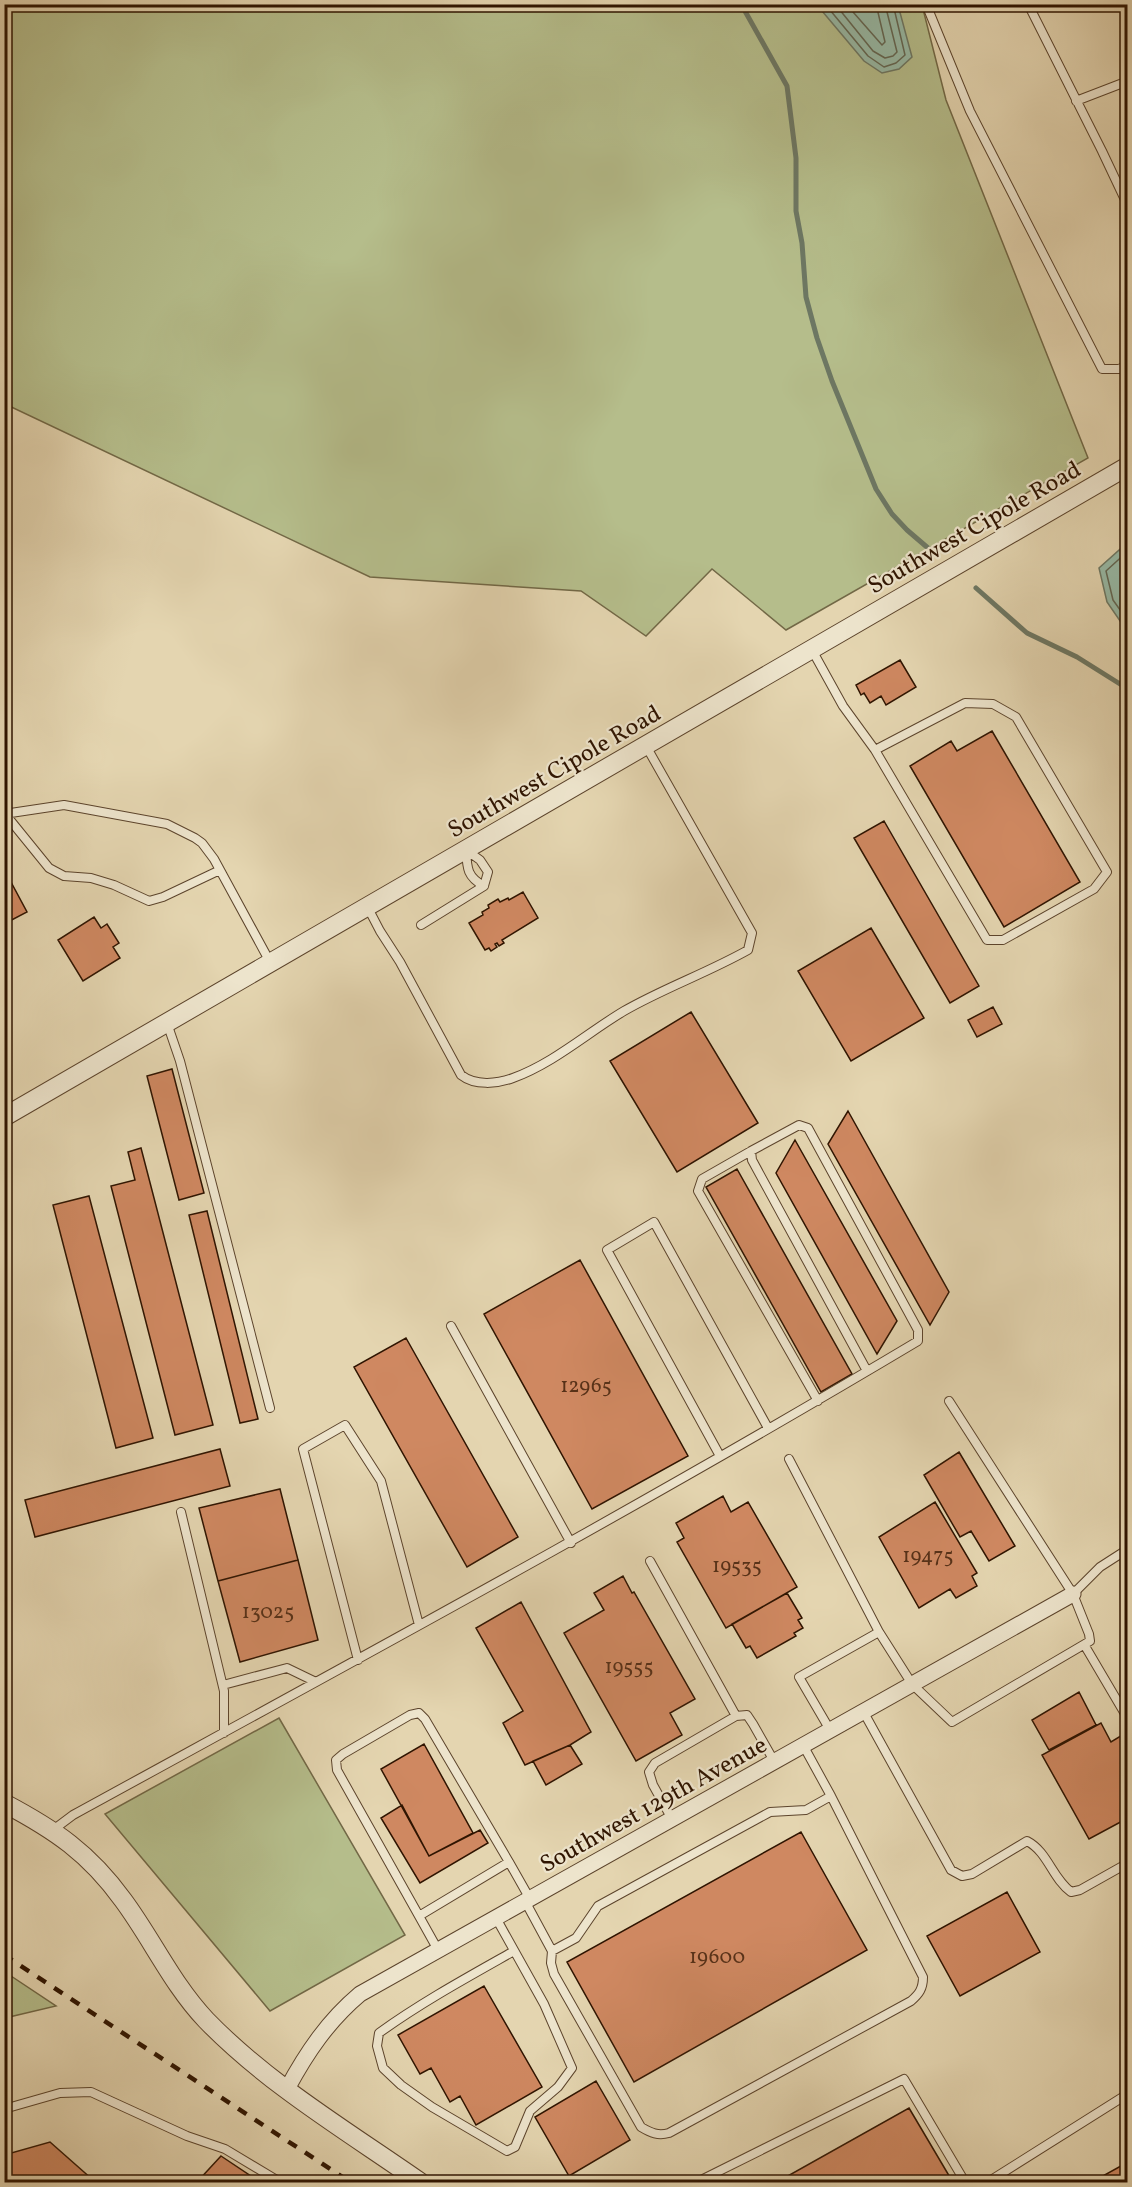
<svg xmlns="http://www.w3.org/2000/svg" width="1132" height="2187" viewBox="0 0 1132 2187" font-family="Vollkorn,serif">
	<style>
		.green { fill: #b5bd8b; stroke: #726846; stroke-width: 1.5 }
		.water { fill: #97b9a5; stroke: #6d7763; stroke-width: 1.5 }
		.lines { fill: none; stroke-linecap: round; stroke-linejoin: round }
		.shore { stroke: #636652; stroke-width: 1.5 }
		.stream { stroke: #6d7763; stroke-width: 5 }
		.building { fill: #cf8861; stroke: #2f1400; stroke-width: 1.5 }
		.service-casing { stroke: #5c442c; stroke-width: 10 }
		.minor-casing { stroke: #5c442c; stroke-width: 17 }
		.tertiary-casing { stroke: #5c442c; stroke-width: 20 }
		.service { stroke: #ede4cc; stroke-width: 8 }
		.minor { stroke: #ede4cc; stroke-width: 15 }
		.tertiary { stroke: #ede4cc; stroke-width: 18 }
		.rail { stroke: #2f1400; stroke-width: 4.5; stroke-dasharray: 10 10; stroke-linecap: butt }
		.labels { text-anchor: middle; stroke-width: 4.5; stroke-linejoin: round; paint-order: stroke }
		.number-label { font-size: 21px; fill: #573118 }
		.street-label { font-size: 24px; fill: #2f1400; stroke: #ede4cc }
	</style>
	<rect width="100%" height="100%" fill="#e4d5b0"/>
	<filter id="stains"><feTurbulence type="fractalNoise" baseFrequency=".00333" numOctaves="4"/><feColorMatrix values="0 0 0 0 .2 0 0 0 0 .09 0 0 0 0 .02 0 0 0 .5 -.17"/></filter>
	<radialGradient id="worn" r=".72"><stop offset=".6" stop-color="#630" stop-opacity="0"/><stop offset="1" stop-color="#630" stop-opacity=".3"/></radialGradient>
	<!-- green -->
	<path class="green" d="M4 5H922L946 100 1088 458 786 630 712 569 646 636 581 591 370 577 5 404Z
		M279 1718 405 1935 270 2011 105 1814Z
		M5 1972 56 2006 5 2018Z"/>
	<!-- water -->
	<path class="water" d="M817 5H898L912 57 899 69 882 73 864 61Z
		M1127 543V631L1107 602 1099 568Z"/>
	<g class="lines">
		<!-- shore -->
		<path class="shore" d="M825 4 868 56 884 67 896 63 905 55 893 4
			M835 4 873 51 885 58 893 56 897 52 885 4
			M846 4 882 45 885 42 876 4
			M1128 551 1106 571 1113 600 1128 621"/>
		<!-- stream -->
		<path class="stream" d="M741 4 787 86 796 158V211L802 243 806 297 817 338 832 381 876 489 892 514 907 530 935 554
			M976 588 1027 633 1077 657 1128 689"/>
	</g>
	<!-- building -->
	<path class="building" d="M900 660 916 687 886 705 881 696 870 703 864 693 861 695 856 685Z
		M992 731 1080 882 1004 927 910 766 951 741 957 751Z
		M884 821 979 986 950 1003 854 838Z
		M4 869 27 912 4 924Z
		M523 892 538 918 502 940 504 943 499 946 497 943 495 944 497 947 491 951 489 948 485 950 469 923 483 915 482 912 489 908 488 905 498 899 500 902 508 898 509 900Z
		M94 917 101 928 107 924 119 943 113 947 120 958 83 981 58 940Z
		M871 928 924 1018 851 1061 798 971Z
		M993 1007 1002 1024 977 1037 968 1020Z
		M691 1012 758 1123 677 1172 610 1061Z
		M172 1069 204 1193 179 1200 147 1076Z
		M848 1111 949 1292 930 1325 828 1144Z
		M795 1140 897 1321 877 1354 776 1173Z
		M141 1148 213 1425 175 1435 111 1186 135 1180 128 1152Z
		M737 1169 852 1374 821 1392 706 1187Z
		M89 1196 153 1438 116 1448 53 1205Z
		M207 1211 258 1419 240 1423 189 1215Z
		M580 1260 688 1456 592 1509 484 1314Z
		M406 1338 518 1537 467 1567 354 1367Z
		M220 1449 230 1486 35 1537 25 1500Z
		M959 1452 1015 1546 989 1561 971 1531 960 1537 924 1475Z
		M280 1489 298 1560 218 1581 199 1508Z
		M723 1496 731 1512 748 1502 797 1587 726 1628 677 1542 684 1538 676 1523Z
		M935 1502 977 1573 972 1576 977 1586 956 1598 950 1589 919 1608 879 1537Z
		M298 1560 318 1640 240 1662 218 1581Z
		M623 1576 632 1593 634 1592 695 1699 670 1713 682 1735 636 1761 564 1633 604 1610 594 1593Z
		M787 1593 802 1618 798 1620 803 1628 794 1633 796 1636 757 1658 750 1646 746 1648 732 1624Z
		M521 1602 591 1732 570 1745 525 1765 503 1723 523 1711 476 1628Z
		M1079 1692 1096 1725 1049 1750 1032 1720Z
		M1101 1723 1111 1742 1124 1734 1128 1740V1818L1089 1839 1042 1755Z
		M424 1744 473 1833 429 1856 381 1769Z
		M570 1745 582 1764 546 1785 533 1761Z
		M402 1805 429 1856 480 1830 488 1843 420 1883 381 1818Z
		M801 1832 867 1950 634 2082 567 1962Z
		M1007 1892 1040 1952 960 1996 927 1936Z
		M484 1986 542 2087 476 2125 460 2096 450 2102 431 2068 420 2074 398 2035Z
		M596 2081 630 2140 569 2176 535 2117Z
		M909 2108 951 2179 945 2182H777Z
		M50 2142 93 2180 91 2182H4V2155Z
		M221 2156 260 2182H197Z
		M1128 2162V2182H1092Z"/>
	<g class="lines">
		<!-- service casing -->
		<g class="service-casing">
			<path id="service" d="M926 4 970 111 1102 369H1119L1128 365
				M1028 4 1102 151 1128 206
				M1076 101 1128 81
				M812 650 843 706 875 750 987 940H1003L1094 889 1107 872 1016 717 993 704 965 703 875 750
				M4 814 64 805 167 824 195 838 202 843 214 859 270 962
				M6 815 49 868 64 876 91 878 114 885 149 901 163 897 220 870
				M466 850 480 860 488 872 484 886C467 877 467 868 466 850Z
				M368 908 380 931 400 962 461 1075C475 1086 497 1084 513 1078 554 1063 587 1033 624 1011 664 988 707 973 748 950L752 933 646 746
				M421 925 484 886
				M167 1023 180 1061 270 1408
				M751 1151 702 1179 698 1191 818 1401
				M451 1326 571 1543
				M720 1456 607 1250 654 1222 768 1428
				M789 1459 879 1632
				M181 1512 224 1691V1733
				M650 1561 736 1716
				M1073 1594 1100 1567 1128 1549
				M1085 1646 1128 1719
				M358 1660 303 1449 345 1425 381 1481 419 1625
				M223 1685 287 1668 316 1682
				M863 1711 951 1870 962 1876 972 1874 1027 1841C1048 1852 1052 1878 1071 1892L1080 1890 1128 1863
				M830 1730 799 1677 879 1632 912 1684 952 1722 1090 1641 1089 1634 1073 1594 949 1401
				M672 1819 653 1785 649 1772 655 1763 736 1716 747 1715 753 1724 774 1761
				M53 1830 73 1815C356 1660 640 1507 918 1341V1330L808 1128 799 1125 751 1151 752 1160 867 1371
				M525 1901 552 1951 576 1938 598 1906 770 1812 806 1810 831 1796 803 1745
				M419 1916 337 1770 336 1760 343 1754 410 1715 419 1713 425 1719 509 1862
				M496 1918 544 2004 572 2068 558 2087 530 2111 515 2147 507 2151 432 2107 401 2085 383 2068 377 2046 379 2033C422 2002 468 1977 514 1951
				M438 1950 419 1916 509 1862 530 1899
				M552 1951 551 1963 554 1974 641 2127C651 2133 658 2136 669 2133L911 2001C919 1994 923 1989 923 1977L831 1796
				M4 2109 60 2093 91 2092 187 2136 225 2149 280 2182
				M697 2182 904 2079 965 2182
				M988 2182 1126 2095"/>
		</g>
		<!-- minor casing -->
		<g class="minor-casing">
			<path id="minor" d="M287 2089C307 2052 328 2021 360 1994L1073 1594"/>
		</g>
		<!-- tertiary casing -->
		<g class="tertiary-casing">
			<path id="tertiary" d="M4 1117 1128 466
				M4 1803C55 1830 89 1853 123 1900 152 1939 172 1984 206 2020 268 2084 347 2131 420 2182"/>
		</g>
		<!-- service -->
		<use href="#service" class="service"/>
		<!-- minor -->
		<use href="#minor" class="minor"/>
		<!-- tertiary -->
		<use href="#tertiary" class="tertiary"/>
		<!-- rail -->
		<path class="rail" d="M4 1955 350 2182"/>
	</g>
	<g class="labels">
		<!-- number labels -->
		<g class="number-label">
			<text x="586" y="1392">12965</text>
			<text x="928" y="1562">19475</text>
			<text x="737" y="1572">19535</text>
			<text x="268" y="1618">13025</text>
			<text x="629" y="1673">19555</text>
			<text x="717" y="1963">19600</text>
		</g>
		<!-- street labels -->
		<g class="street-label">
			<text transform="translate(974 527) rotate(-30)" y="8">Southwest Cipole Road</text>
			<text transform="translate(554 771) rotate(-30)" y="8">Southwest Cipole Road</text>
			<text transform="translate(653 1804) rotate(-29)" y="8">Southwest 129th Avenue</text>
		</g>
	</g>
	<!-- margin -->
	<rect width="1132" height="2187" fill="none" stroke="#e4d5b0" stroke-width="24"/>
	<rect x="6" y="6" width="1120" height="2175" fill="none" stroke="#2f1400" stroke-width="3"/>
	<rect x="12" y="12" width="1108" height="2163" fill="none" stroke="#2f1400" stroke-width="1.5"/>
	<rect width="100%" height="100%" filter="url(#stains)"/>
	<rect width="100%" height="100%" fill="url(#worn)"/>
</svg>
